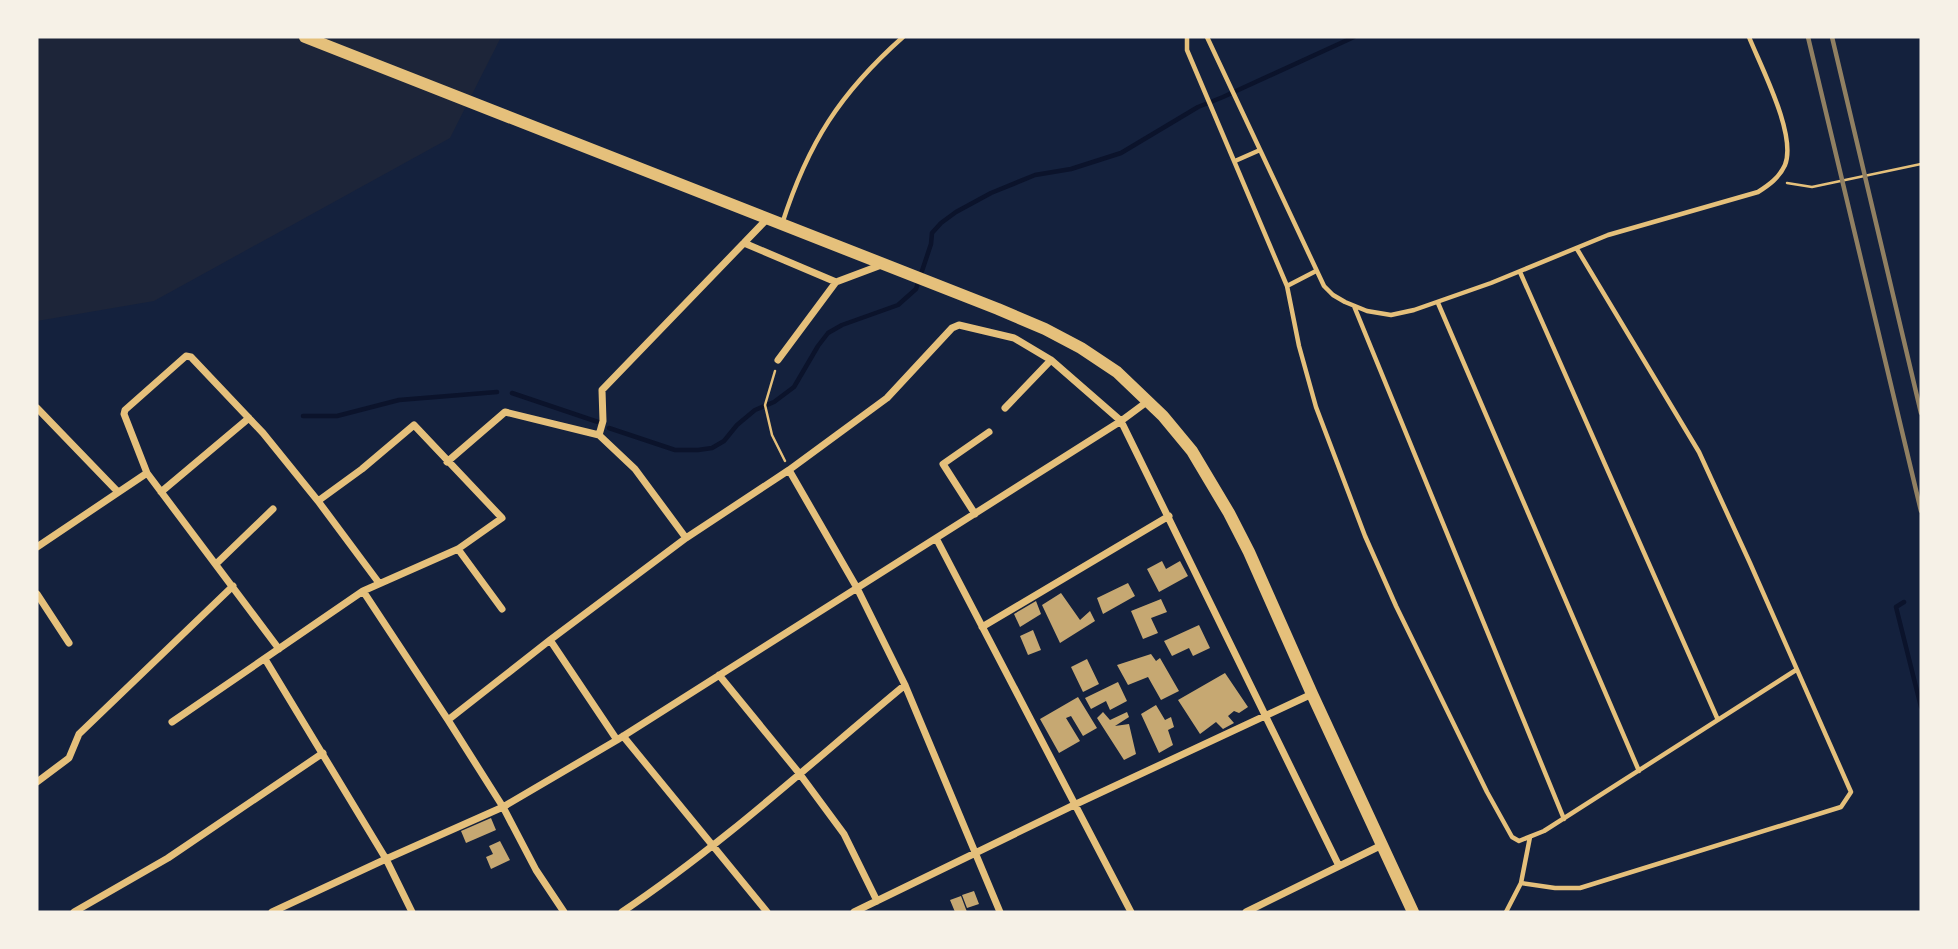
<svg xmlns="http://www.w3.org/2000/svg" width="1958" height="949" viewBox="0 0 1958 949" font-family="'Exo 2',sans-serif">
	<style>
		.green { fill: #1d2539 }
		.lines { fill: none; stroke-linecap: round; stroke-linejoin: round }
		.stream { stroke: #0b132b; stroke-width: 4.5 }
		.building { fill: #c6a872 }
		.path { stroke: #e5c07b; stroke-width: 2.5 }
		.service { stroke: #e5c07b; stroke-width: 4.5 }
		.minor { stroke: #e5c07b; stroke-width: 7 }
		.tertiary { stroke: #e5c07b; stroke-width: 12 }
		.rail { stroke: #918062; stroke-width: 4.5 }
	</style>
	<rect width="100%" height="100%" fill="#14213d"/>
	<!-- green -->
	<path class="green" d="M37 37H501L450 138 154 301 37 321Z"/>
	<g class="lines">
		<!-- stream -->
		<path class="stream" d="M512 393 598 422
			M303 416H337L399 400 497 392
			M609 428 675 450H698L712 448 724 441 737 425 755 410 774 402 794 387 818 346 828 333 842 325 898 305 916 289 931 244 932 233 941 223 956 212 991 193 1035 175 1071 169 1121 153 1198 107 1223 97 1354 37
			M1904 602 1896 607 1921 707"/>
	</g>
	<!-- building -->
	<path class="building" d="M1162 561 1166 569 1180 561 1188 576 1159 592 1147 569Z
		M1128 583 1135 596 1103 614 1097 598Z
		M1061 593 1080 620 1090 611 1095 621 1060 643 1042 605Z
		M1161 599 1167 612 1151 618 1158 633 1143 639 1131 611Z
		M1036 601 1041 614 1020 627 1014 614Z
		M1199 625 1210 648 1193 656 1189 648 1172 656 1164 641Z
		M1033 630 1041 650 1028 655 1020 636Z
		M1151 654 1156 661 1160 658 1179 691 1161 700 1148 677 1128 685 1117 665Z
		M1087 659 1099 684 1083 692 1071 667Z
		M1225 673 1248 707 1239 713 1234 711 1228 716 1234 723 1223 729 1216 722 1200 734 1178 700Z
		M1118 682 1127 701 1110 710 1106 701 1091 709 1085 698Z
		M1078 697 1097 728 1083 736 1071 716 1066 718 1080 741 1059 753 1040 719Z
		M1156 705 1165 720 1171 717 1174 727 1168 730 1173 745 1159 753 1141 714Z
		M1103 712 1110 720 1127 712 1129 717 1115 726 1129 724 1136 754 1124 760 1097 718Z
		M491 818 496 830 466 843 461 831Z
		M500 841 510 860 491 869 486 857 493 854 489 846Z
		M974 891 979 904 967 908 962 895Z
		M961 896 967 912H955L950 900Z"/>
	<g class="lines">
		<!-- path -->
		<path class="path" d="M1787 183 1812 187 1921 164
			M775 371 765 405 772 435 785 461"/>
		<!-- service -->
		<path class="service" d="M1187 37V50L1287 286 1299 346 1316 407 1365 536 1396 606 1487 792 1512 837 1519 841 1544 831 1796 670
			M1207 37 1324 286 1333 295 1345 302 1367 311 1391 315 1414 310 1491 283 1608 235 1758 192C1769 185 1779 178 1785 165 1797 135 1761 67 1749 37
			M1235 161 1260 150
			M782 224C808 143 840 93 903 37
			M1520 272 1718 720
			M1287 286 1316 271
			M1438 303 1639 771
			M1354 306 1564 819
			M1521 883 1555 888H1580L1841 807 1851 792 1750 563 1699 452 1577 249
			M1506 912 1521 883 1530 837"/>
		<!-- minor -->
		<path class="minor" d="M744 243 836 282
			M778 360 836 282 884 264
			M37 408 118 492
			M1005 408 1051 360
			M599 435 603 421 602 390 768 218
			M447 462 505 412 599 435 635 469 686 538
			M789 470 857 588 905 685 1000 912
			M161 492 249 418
			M975 514 943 464 989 432
			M936 538 1131 912
			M37 547 147 473
			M458 549 502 609
			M216 564 273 509
			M363 591 448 720 503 807 536 870 564 912
			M37 594 69 643
			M982 627 1169 516
			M550 640 617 740
			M279 649 147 473 124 414 125 410 186 356 191 357 263 433 318 501 379 583
			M265 659 386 859 412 912
			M719 675 799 773 844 834 877 901
			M448 720 550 640 686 538 789 470 887 398 952 328 959 325 1014 338 1051 360 1121 421 1339 866
			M172 722 363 591 458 549 502 518 414 425 362 469 318 501
			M623 736 767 912
			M37 782 69 758 79 734 233 586
			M74 912 168 858 323 753
			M272 912 386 859 503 807 617 740 1121 421 1148 401
			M622 912C722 845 812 762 905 685
			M854 912 1074 805 1312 694
			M1246 912 1382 845"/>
		<!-- tertiary -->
		<path class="tertiary" d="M305 37 998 309 1045 329 1081 348 1117 372 1163 416 1192 451 1229 513 1249 552 1312 694 1413 912"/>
		<!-- rail -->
		<path class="rail" d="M1808 37 1921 511
			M1832 37 1921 413"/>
	</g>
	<!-- border -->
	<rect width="1958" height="949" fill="none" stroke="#f6f1e7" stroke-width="77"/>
</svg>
